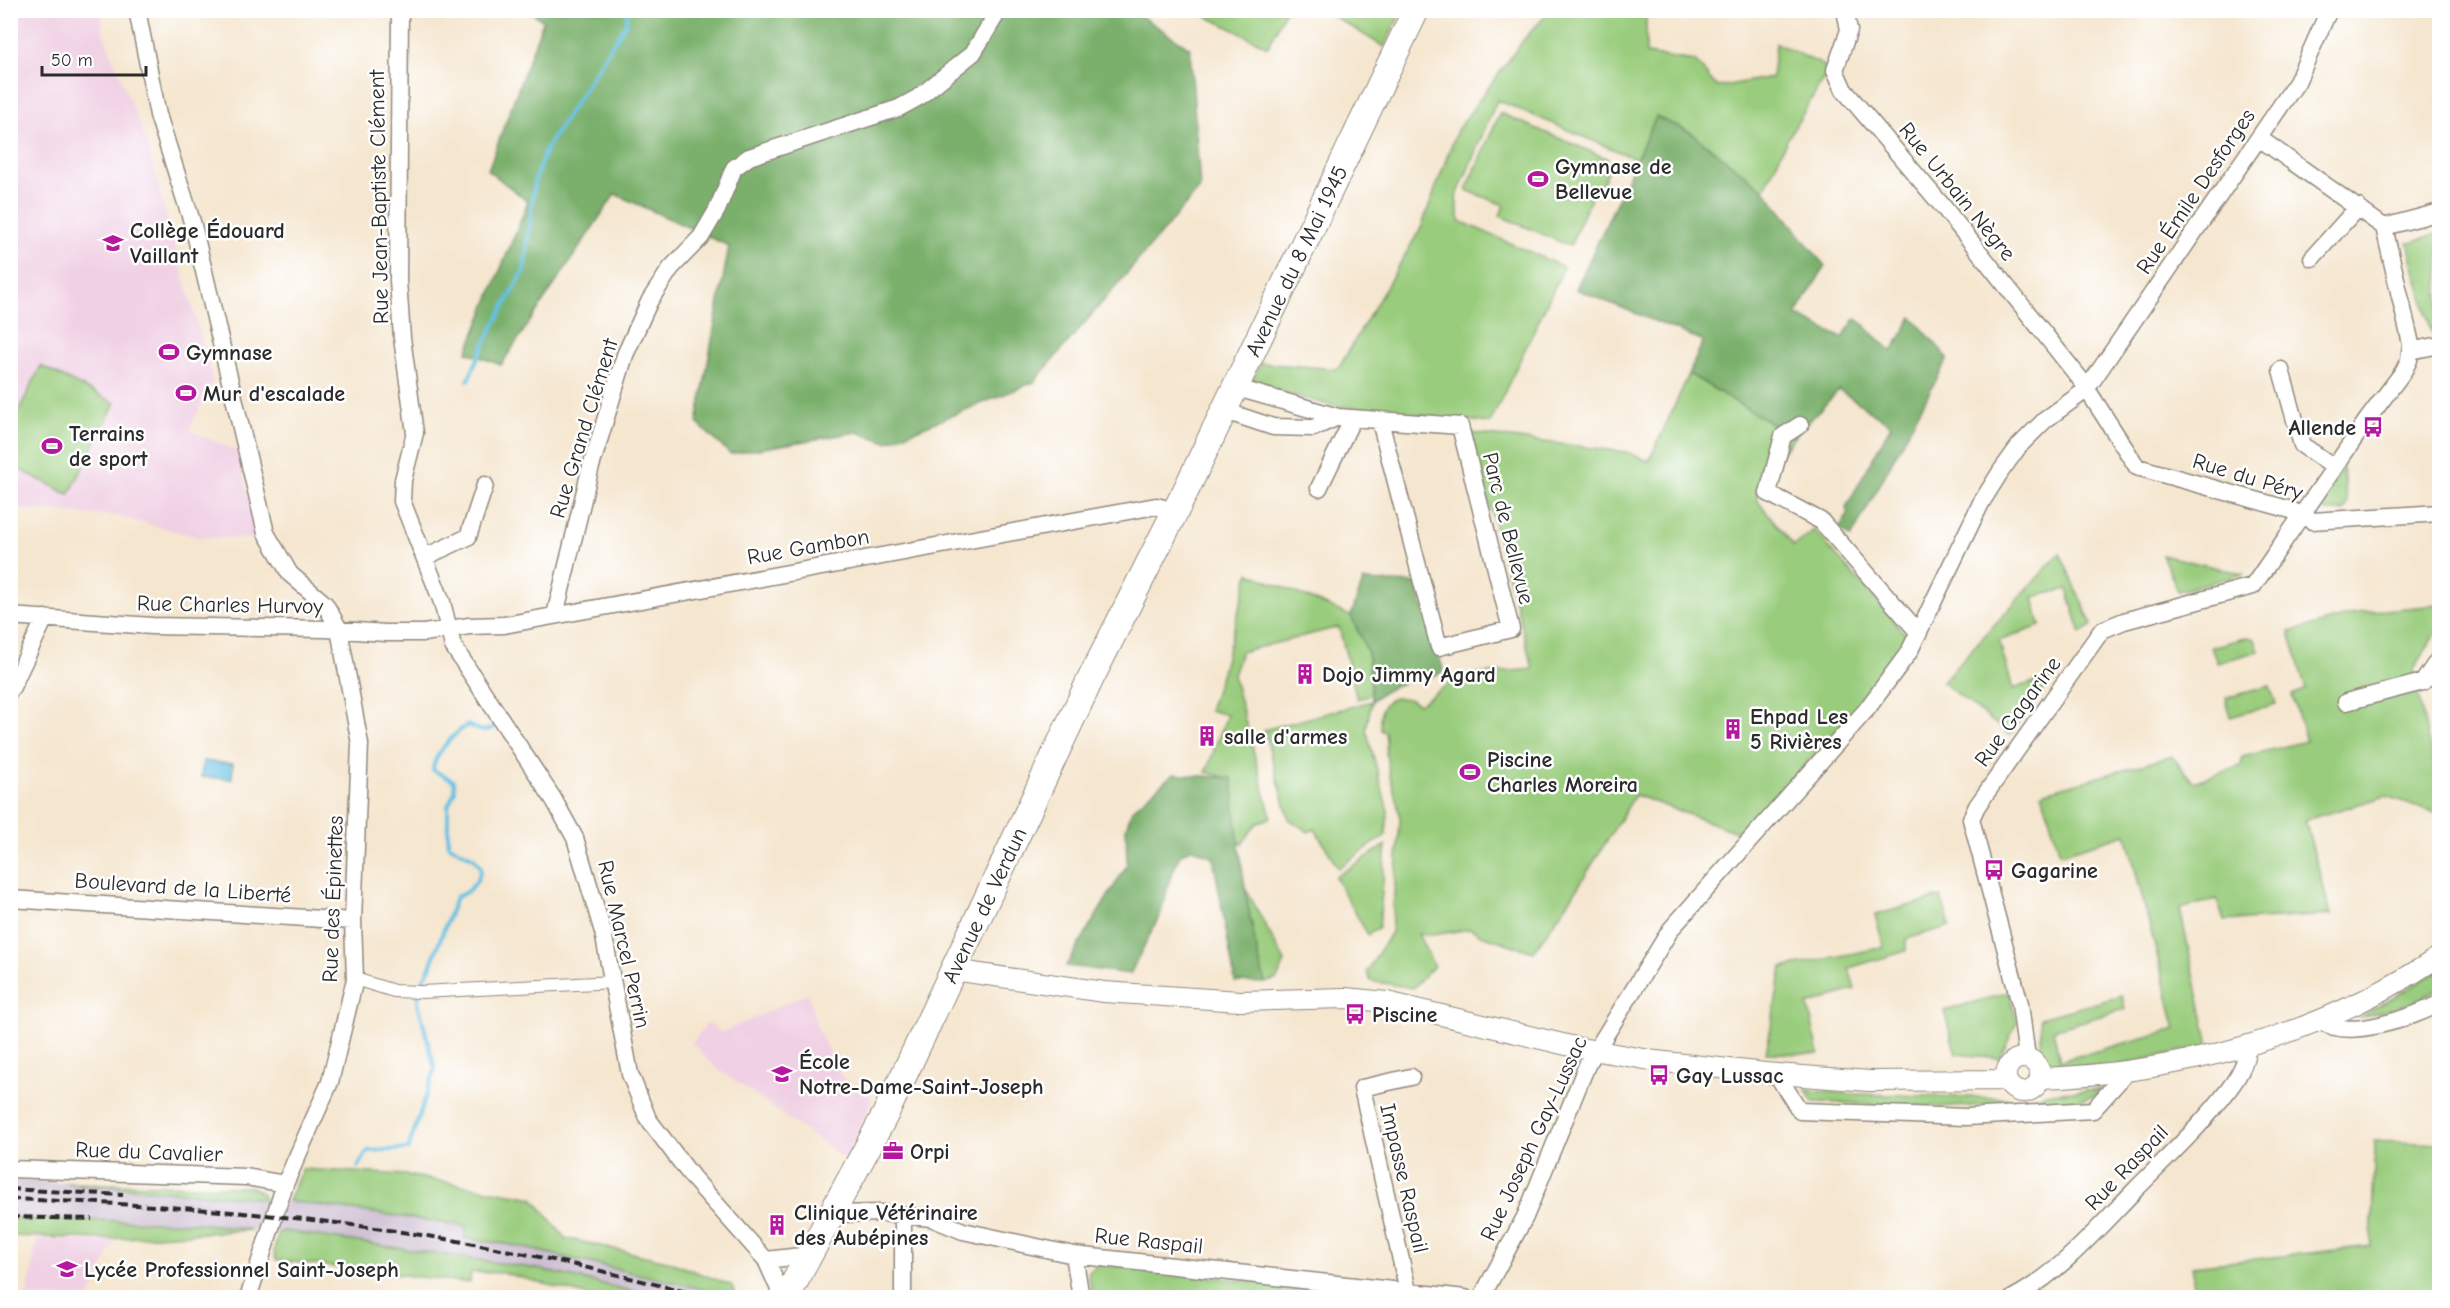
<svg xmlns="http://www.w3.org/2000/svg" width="2450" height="1308" viewBox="0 0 2450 1308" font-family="'Comic Neue',sans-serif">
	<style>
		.built { fill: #f0d0e4 }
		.industrial { fill: #cebed1 }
		.green { fill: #99cc7c; stroke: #627c54; stroke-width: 1.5 }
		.forest { fill: #7ab06c; stroke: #526e4c; stroke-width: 1.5 }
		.water { fill: #65c1e3; stroke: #487687; stroke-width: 1.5 }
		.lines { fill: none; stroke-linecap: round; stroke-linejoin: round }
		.stream { stroke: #65c1e3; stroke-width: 4 }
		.pedestrian-casing { stroke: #90887d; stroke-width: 14 }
		.minor-casing { stroke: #90887d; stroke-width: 19 }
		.tertiary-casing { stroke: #90887d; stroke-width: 22 }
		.primary-casing { stroke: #90887d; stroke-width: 28 }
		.pedestrian { stroke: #fff; stroke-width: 12 }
		.minor { stroke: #fff; stroke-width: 16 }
		.tertiary { stroke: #fff; stroke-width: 20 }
		.primary { stroke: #fff; stroke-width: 26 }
		.rail { stroke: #2b2b2b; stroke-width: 4; stroke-dasharray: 9 4.5; stroke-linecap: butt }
		.labels { text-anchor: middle; stroke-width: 5; stroke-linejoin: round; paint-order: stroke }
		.poi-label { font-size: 22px; font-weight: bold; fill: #2b2b2b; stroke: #fff; text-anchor: start }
		.street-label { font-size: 22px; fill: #2b2b2b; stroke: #fff }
	</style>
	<rect width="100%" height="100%" fill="#fff"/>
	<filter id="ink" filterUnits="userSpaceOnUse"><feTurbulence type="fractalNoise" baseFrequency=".0167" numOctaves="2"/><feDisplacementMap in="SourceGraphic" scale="12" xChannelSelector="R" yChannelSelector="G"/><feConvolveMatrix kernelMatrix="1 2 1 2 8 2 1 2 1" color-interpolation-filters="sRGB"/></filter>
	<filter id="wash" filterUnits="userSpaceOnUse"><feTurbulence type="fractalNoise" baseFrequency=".008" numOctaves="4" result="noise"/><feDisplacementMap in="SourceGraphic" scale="24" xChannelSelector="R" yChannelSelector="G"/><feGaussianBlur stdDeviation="1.35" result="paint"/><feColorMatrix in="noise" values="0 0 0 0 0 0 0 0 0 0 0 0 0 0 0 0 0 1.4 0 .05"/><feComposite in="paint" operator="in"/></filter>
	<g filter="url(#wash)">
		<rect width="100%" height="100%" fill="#f5e6cf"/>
		<!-- built -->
		<path class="built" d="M10 11H102L103 33 146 141 213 381 189 430 239 452 257 539 199 537 116 516 22 509 11 522Z
			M808 993 817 1027 833 1062 843 1079 872 1098 846 1160 715 1067 692 1043 708 1022 721 1033Z
			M37 1239H40L115 1241 89 1297H27Z"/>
		<!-- industrial -->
		<path class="industrial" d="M10 1179 306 1203 474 1227 673 1275 735 1292 733 1297H646L368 1244 251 1230 107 1239 11 1236Z"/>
		<!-- green -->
		<path class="green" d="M1196 11 1285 10V11L1268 47Z
			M1325 11H1402L1384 47Z
			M1550 11H1646V54L1695 61 1717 87 1772 77 1776 43 1825 66 1826 75 1787 140 1764 190 1690 132 1656 117 1636 159 1497 100 1456 198 1460 221 1564 267 1490 423 1329 405 1251 384 1260 363 1338 369 1421 228 1457 130 1525 38Z
			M1500 113 1608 159 1603 170 1608 172 1601 187 1596 186 1570 246 1500 216 1504 205 1466 190Z
			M2439 233V332L2432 334 2408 243Z
			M41 366 115 403 69 495 11 465V426Z
			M1689 374 1794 437 1757 487V500L1794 546 1814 530 1907 636 1900 650 1859 705 1742 834 1635 795 1570 900 1533 952 1481 935 1471 929 1432 935 1418 934 1434 966 1413 988 1371 981 1367 972 1391 932 1400 821C1399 800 1389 781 1387 760 1385 751 1387 743 1385 732L1381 730C1376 701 1394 690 1419 704L1460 676 1533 669 1470 433 1626 452 1649 461Z
			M2343 468 2347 504 2344 511H2325L2320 501Z
			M2060 553 2092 625 2081 634 2067 589 2033 597 2040 626 1999 641 2013 689 2053 676 2010 735 1942 682Z
			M2162 555 2244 574 2178 591Z
			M1249 573 1351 616 1368 653 1371 694 1357 699 1339 627 1241 652 1233 675 1271 817 1256 824 1242 844 1237 842 1232 779 1206 772 1227 715 1209 710 1222 672Z
			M2439 605V628L2413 671 2439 789V811L2434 812 2386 796 2305 820 2331 915 2224 921 2217 899 2180 909 2209 1045 2120 1065 2048 1070 2042 1057 2040 1018 2122 996 2125 1009 2053 1030 2060 1061 2176 1029 2126 834 2060 854 2042 793 2172 756 2193 782 2241 766 2242 757 2306 741 2292 695 2306 689 2289 632 2361 612Z
			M2248 637 2255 639 2259 651 2217 663 2211 647Z
			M2270 686 2276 704 2230 717 2226 698Z
			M1372 701 1366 729 1388 811 1386 835 1338 868 1315 829 1308 832 1289 819 1264 730Z
			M1386 845 1379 927 1368 935 1335 877Z
			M1246 889 1285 962 1277 979 1265 983 1251 929Z
			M1941 897 1950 926 1906 939V951L1849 968 1855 989 1808 1005 1819 1054 1766 1053 1782 968 1884 947 1875 915Z
			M2439 970V989L2413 1003 2358 1018Z
			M2009 992 2017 1022 2000 1058 1956 1054 1944 1011Z
			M2101 1089 2095 1095 2082 1100 1952 1107 1813 1102 1806 1090 1854 1094 2005 1098C2022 1103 2031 1098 2047 1094 2064 1090 2084 1091 2101 1089Z
			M2375 1141 2439 1144V1297H2193V1266L2371 1246Z
			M302 1169 407 1175 533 1198 565 1238 667 1261 731 1285 735 1292 733 1296 512 1245 465 1238 466 1226 288 1201Z
			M63 1183 252 1187 263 1194 265 1199Z
			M11 1218 198 1223 251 1230 107 1239 11 1236Z
			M284 1231 538 1269 657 1297H593L504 1273 471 1272 470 1283 276 1260 274 1252 278 1233Z
			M1098 1264 1387 1297H1093L1088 1273Z"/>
		<!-- forest -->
		<path class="forest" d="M529 11H1133L1190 48 1200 188 1034 382 887 442 857 432 730 454 697 423 729 246 615 194 501 365 467 352 528 202 488 170 543 21Z
			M1656 117 1690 132 1764 190 1825 266 1796 315 1842 338 1856 318 1892 351 1912 317 1948 358 1851 538 1839 529 1848 515 1846 507 1891 425 1839 390 1794 437 1689 374 1703 341 1576 289Z
			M1363 581 1416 583 1444 672 1424 679 1413 673C1401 689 1387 685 1372 701L1368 653 1351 616Z
			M1173 774 1232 778C1238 848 1247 916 1265 983L1235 982 1213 857 1192 848 1180 855 1170 878 1161 913 1130 974 1066 966 1127 865 1126 828 1132 810Z"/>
		<!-- water -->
		<path class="water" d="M203 761 233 764 232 779 201 777Z"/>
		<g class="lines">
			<!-- stream -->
			<path class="stream" d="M468 380 488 336 524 271 535 180 546 149 626 23 628 10
				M358 1167 368 1151 408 1149 435 1069 418 1003 419 989 430 967 456 897C470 892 479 882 481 868L474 858 448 845V806L455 791 454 781 433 770C433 755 455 732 468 725 481 732 486 733 498 724"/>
		</g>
	</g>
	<g filter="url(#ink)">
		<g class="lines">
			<!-- pedestrian casing -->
			<g class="pedestrian-casing">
				<path id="pedestrian" d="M355 979 394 991 422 992 614 982"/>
			</g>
			<!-- minor casing -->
			<g class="minor-casing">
				<path id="minor" d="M137 10 158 115 193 225 266 533 290 574 325 604 339 629 360 744 353 921 355 979 330 1082 285 1184 248 1298
					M400 10 398 280 402 338 415 433 403 480 402 501 442 602 453 646 554 800 575 838 603 932 630 1074 648 1119 693 1178 766 1260 783 1298
					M1845 10 1849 30 1835 70 1844 90 1945 209 2081 380 2137 467 2291 510 2312 521 2440 513
					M2259 138 2384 227
					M2384 227 2440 212
					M2312 258 2358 207
					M2410 351 2440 345
					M2281 370 2302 445 2334 467
					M1234 387 1338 417 1460 426 1511 629 1439 647 1380 421
					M1222 410 1273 427 1313 428 1338 417
					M1800 425 1783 436 1768 493 1821 521 1919 633
					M1319 488 1352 420
					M425 557 468 537 485 485
					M555 615 590 470 625 355 650 300 671 268 701 237 717 210 734 168 749 157 899 108 919 97 973 53 999 10
					M10 616 152 626 326 629 386 633H424L469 626 504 625 1156 506 1175 511
					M10 691 45 618
					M2346 702 2423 682 2440 657
					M10 899 353 921
					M2322 1021C2346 1041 2415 1017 2440 1003
					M2027 1058 2020 1004 1971 819 1977 806 2102 630 2124 621 2253 586 2367 420 2403 372 2409 360 2411 344 2384 227
					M1777 1075 1800 1111 1966 1117 2093 1110 2126 1073
					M10 1169 246 1177 285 1184
					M833 1214 882 1213 931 1218 963 1231 1074 1255 1465 1298
					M903 1215V1298
					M1074 1255 1081 1298
					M766 1260 810 1255
					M1408 1291 1362 1088 1411 1077
					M1481 1298 1525 1217 1587 1065 1671 929 1867 709 1909 652 1981 503 2001 471 2019 446 2045 420 2086 390 2297 82 2329 10
					M2013 1298C2060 1273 2099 1227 2136 1189 2168 1157 2202 1125 2229 1089 2238 1077 2247 1062 2247 1048"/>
			</g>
			<!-- tertiary casing -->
			<g class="tertiary-casing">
				<path id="tertiary" d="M953 970 1104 992 1240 1001 1345 998 1387 1002 1575 1047 1656 1061 1765 1073 1869 1081 2007 1080
					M2006 1075a17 17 0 1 1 34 0a17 17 0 1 1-34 0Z
					M2040 1078C2182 1073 2321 1036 2440 956"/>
			</g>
			<!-- primary casing -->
			<g class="primary-casing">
				<g id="primary">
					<path id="s1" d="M786 1298 885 1115 1090 680 1185 492 1416 10"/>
				</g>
			</g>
			<!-- pedestrian -->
			<use href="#pedestrian" class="pedestrian"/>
			<!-- minor -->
			<use href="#minor" class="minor"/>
			<!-- tertiary -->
			<use href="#tertiary" class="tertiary"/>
			<!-- primary -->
			<use href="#primary" class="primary"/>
			<!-- rail -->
			<path class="rail" d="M10 1189 123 1195
				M10 1199C148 1204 285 1213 421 1235 518 1250 613 1273 709 1298
				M10 1217 92 1219"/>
		</g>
	</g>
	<!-- icons -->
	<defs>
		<g id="stadium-bare" transform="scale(1.62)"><path d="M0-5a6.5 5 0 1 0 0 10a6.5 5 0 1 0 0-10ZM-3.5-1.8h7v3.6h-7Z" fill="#b5179e" stroke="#fff" stroke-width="2.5" paint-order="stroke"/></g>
		<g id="school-bare" transform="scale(1.62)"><path d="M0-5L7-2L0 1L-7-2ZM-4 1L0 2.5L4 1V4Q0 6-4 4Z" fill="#b5179e" stroke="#fff" stroke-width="2.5" paint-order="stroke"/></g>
		<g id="bus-bare" transform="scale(1.62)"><path d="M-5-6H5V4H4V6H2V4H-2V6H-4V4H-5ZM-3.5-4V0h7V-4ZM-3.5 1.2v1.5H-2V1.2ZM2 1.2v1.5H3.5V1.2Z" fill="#b5179e" stroke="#fff" stroke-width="2.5" paint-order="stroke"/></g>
		<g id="building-bare" transform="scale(1.62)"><path d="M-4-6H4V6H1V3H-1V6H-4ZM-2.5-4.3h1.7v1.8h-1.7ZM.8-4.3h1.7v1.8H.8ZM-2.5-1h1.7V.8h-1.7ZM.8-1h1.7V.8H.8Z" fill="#b5179e" stroke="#fff" stroke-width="2.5" paint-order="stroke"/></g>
		<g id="office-bare" transform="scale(1.62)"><path d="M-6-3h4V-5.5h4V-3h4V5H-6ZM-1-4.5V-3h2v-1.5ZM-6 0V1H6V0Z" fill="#b5179e" stroke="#fff" stroke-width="2.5" paint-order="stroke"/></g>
	</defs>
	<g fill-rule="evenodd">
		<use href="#stadium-bare" x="1538" y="179"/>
		<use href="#school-bare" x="113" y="243"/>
		<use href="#stadium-bare" x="169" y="352"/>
		<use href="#stadium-bare" x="186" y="393"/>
		<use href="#bus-bare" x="2373" y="427"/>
		<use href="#stadium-bare" x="52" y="446"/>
		<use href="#building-bare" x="1305" y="674"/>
		<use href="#building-bare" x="1733" y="729"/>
		<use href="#building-bare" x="1207" y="736"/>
		<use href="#stadium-bare" x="1470" y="772"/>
		<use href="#bus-bare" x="1994" y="870"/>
		<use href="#bus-bare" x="1355" y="1014"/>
		<use href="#school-bare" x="782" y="1074"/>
		<use href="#bus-bare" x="1659" y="1075"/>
		<use href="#office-bare" x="893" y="1151"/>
		<use href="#building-bare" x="777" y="1225"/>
		<use href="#school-bare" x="67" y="1269"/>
	</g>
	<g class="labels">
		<!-- poi labels -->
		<g class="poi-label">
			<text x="1555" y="174">Gymnase de<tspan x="1555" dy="25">Bellevue</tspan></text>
			<text x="130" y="238">Collège Édouard<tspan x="130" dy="25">Vaillant</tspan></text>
			<text x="186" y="360">Gymnase</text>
			<text x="203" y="401">Mur d'escalade</text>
			<text x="2356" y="435" text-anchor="end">Allende</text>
			<text x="69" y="441">Terrains<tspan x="69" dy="25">de sport</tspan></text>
			<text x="1322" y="682">Dojo Jimmy Agard</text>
			<text x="1750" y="724">Ehpad Les<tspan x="1750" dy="25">5 Rivières</tspan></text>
			<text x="1224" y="744">salle d'armes</text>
			<text x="1487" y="767">Piscine<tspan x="1487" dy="25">Charles Moreira</tspan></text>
			<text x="2011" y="878">Gagarine</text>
			<text x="1372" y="1022">Piscine</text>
			<text x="799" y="1069">École<tspan x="799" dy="25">Notre-Dame-Saint-Joseph</tspan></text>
			<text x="1676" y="1083">Gay Lussac</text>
			<text x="910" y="1159">Orpi</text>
			<text x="794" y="1220">Clinique Vétérinaire<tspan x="794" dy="25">des Aubépines</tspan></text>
			<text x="84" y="1277">Lycée Professionnel Saint-Joseph</text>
		</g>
		<!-- street labels -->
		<g class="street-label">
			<text transform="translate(1958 191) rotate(51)" y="8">Rue Urbain Nègre</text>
			<text transform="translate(2195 191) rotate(-56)" y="8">Rue Émile Desforges</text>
			<text transform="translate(378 197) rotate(-91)" y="8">Rue Jean-Baptiste Clément</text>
			<text dy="8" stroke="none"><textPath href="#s1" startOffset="1156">Avenue du 8 Mai 1945</textPath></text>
			<text transform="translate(583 428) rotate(-73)" y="8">Rue Grand Clément</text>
			<text transform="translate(2248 476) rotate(17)" y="8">Rue du Péry</text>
			<text transform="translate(1509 528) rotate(76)" y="8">Parc de Bellevue</text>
			<text transform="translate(808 546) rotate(-10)" y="8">Rue Gambon</text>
			<text transform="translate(230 604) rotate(1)" y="8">Rue Charles Hurvoy</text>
			<text transform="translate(2017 711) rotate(-54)" y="8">Rue Gagarine</text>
			<text transform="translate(183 887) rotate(4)" y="8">Boulevard de la Liberté</text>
			<text transform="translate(332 899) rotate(-88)" y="8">Rue des Épinettes</text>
			<text dy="8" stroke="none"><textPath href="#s1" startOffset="440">Avenue de Verdun</textPath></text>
			<text transform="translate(625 944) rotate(77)" y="8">Rue Marcel Perrin</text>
			<text transform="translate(1533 1138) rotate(-65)" y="8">Rue Joseph Gay-Lussac</text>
			<text transform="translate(149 1151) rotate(2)" y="8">Rue du Cavalier</text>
			<text transform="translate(2126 1167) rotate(-46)" y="8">Rue Raspail</text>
			<text transform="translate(1405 1178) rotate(77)" y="8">Impasse Raspail</text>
			<text transform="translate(1149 1240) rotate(6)" y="8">Rue Raspail</text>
		</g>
	</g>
	<!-- margin -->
	<rect width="2450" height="1308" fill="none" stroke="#fff" stroke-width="36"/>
	<!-- scale -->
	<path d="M42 66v9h104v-9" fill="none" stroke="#2b2b2b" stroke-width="3"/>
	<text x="51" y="66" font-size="18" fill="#2b2b2b" stroke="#ffffff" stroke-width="4.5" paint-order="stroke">50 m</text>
</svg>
